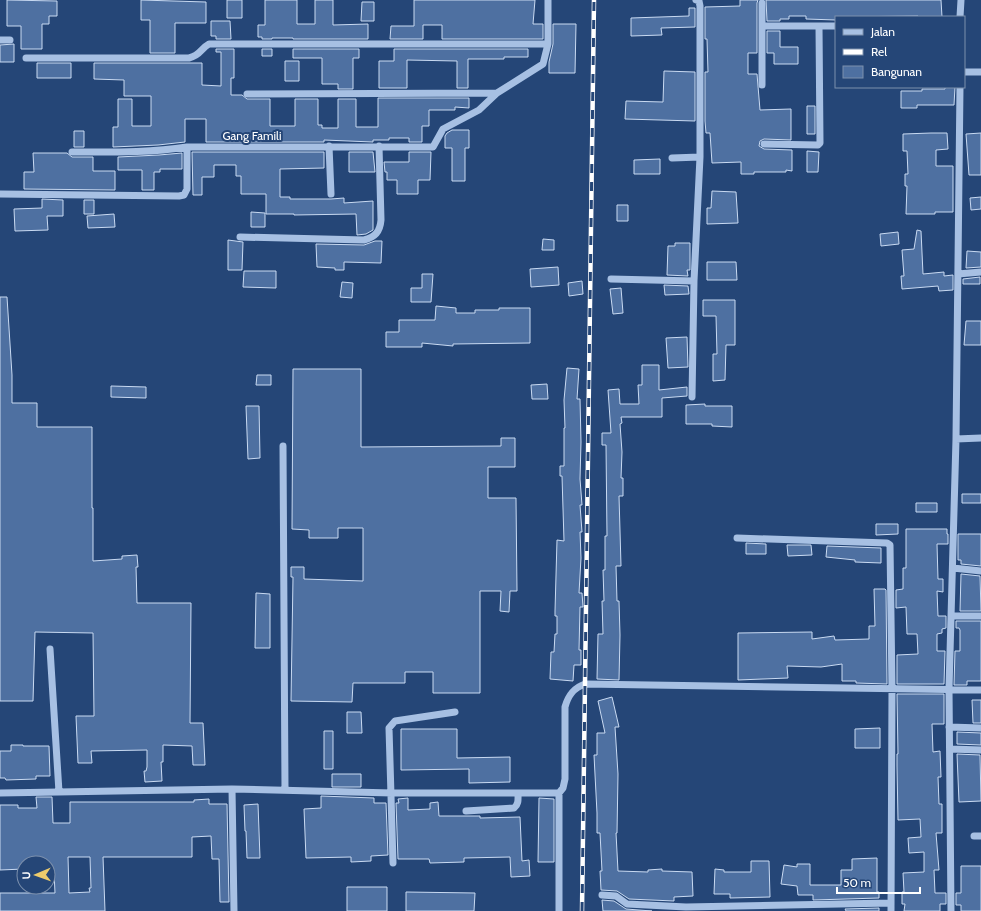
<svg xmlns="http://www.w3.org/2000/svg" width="981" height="911" viewBox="0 0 981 911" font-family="Cabin,sans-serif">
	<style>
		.building { fill: #4e70a1; stroke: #c9daf2; fill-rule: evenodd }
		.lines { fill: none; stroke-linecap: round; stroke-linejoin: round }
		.minor { stroke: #a7c0e3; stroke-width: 7 }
		.rail-casing { stroke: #fff; stroke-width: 4.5 }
		.rail { stroke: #254677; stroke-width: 3; stroke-dasharray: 9; stroke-linecap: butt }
		.labels { text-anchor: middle; stroke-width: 4; stroke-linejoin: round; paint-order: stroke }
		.street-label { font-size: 12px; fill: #fff; stroke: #254677 }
	</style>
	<rect width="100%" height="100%" fill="#254677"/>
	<!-- building -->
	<path class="building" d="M7 0 57 1V16H49V24H42V49H21V26H7Z
		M141 0 206 2V23H175V53H150V20H141Z
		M227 0H242V18H227Z
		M265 0H297V24H315V0H333V25L368 24V39H293V38H272V39H262V37H258V25H265Z
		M414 0H535L533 24H543V39H442V25H423V39H390L391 26H414Z
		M740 0H758L757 3V53H748V74H757L760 110 791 109V140L764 139 760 141 759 146 764 149 792 150V171L786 170V172H754V174H741V162L712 163 710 133H706L705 121V72H708L707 39H705V7L740 6Z
		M766 0H941L942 17H918V16L836 17V20L806 19V16H789V19H780V21H767Z
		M362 2H374V21H361Z
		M689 8H695V27L661 28 662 35 631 36V18L689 16Z
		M211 21H230L231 39H216V36H211Z
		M553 24H576L575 73H549V62L553 44Z
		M767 31H780V47H798V64H774V53H767Z
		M14 44V62H0V45Z
		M216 49H234V78H231V95H242L247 99H270V126H295V99H318V125H322V128H338V99H356V127H378V98H469V108L455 107V110H429V126H422V142H409V138H389V140H373V142L324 140V142H206V119H185V142L158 145 113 147V127H118V99H132V126H151V96H124V80L94 79V63H202V85L221 86V52H216Z
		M262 49H272V56H262Z
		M293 49H359V58H353V89H338V84H322V58H293Z
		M394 49H528V57H504V59H468V88H457V61L407 60V88H379V61H394Z
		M285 61H299V81H285Z
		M37 63H71V78H37Z
		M664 71 695 72V121L625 119 626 101 663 102Z
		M945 87H955L954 105H917V108H901V91H922V89H945Z
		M807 106H815V134H807Z
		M452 130H469V148H465V181H452V148H445V136L447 133Z
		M74 131H84V147H74Z
		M931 133H947L948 149 936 150V166H953V212H935V214H906L907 186H905V174H908L907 151H903V134Z
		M981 133V175H969L966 134Z
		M807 151 819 152 818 172H807Z
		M192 152H324V168L280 169V197H290V199H331L344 198V203L373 201V230L366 234 357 235 356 214 294 215V214H266V194H241V176H236V165H214V177H202V195H193Z
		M349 152H373L375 172H349Z
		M409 152H431L430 180H418V194H397V180H387V172H385L384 162H409Z
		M33 153H67L72 157H93V171H115V190L24 189V172H34Z
		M182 153V169H160V172H154V190H142V170H118V157L159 155Z
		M660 159V174H634V160Z
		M712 191 736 192 738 223 707 224V208H711Z
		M981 197V209L971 210 970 198Z
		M42 199 63 200V216H47L48 230 15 231 14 209 42 208Z
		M84 200H94V214H84Z
		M617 205H628V221H617Z
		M251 212 265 213V227H251Z
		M114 214 115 227 88 228 87 216Z
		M917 230 921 231 923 274 944 272V276L953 275V290L939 291 938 286 902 289 901 276H904L902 250 914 249Z
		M898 232 899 244 881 246 880 234Z
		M543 239 554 240V250H542Z
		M228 240 243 242 242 270H228Z
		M375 241H382L381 263 344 262V270H335V268L317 267 316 244 364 245Z
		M675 243H690V270H687L688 276 667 275 668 246H675Z
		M967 251 981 252V267L966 268Z
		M707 262H736L737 280H707Z
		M558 267 559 285 531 287 530 269Z
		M244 271H276V288L243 287Z
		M422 274H433L431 302H411V288H422Z
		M980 277V284H963V279Z
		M582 281 583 294 569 296 568 283Z
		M342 282 353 283 352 298 340 297Z
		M664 285 688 286 689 294 665 295Z
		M621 288 623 313 613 314 610 289Z
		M0 297H7L12 375V403H37V427H92V508H93V561L122 559V556L137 555 138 567H136L137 603H191L190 723H203L205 765H193L192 746 163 745V762H161L162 781 145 782 144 771H146L147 767V750L91 751 92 763H78L76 716H94L93 633 35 632 33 701H0Z
		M703 300H735V345H726L725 380 713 381V354H717L716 316H703Z
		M436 306 456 308V313H475V310H499V308H530V343L453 344V346L422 343V347H386V332H399V320H435Z
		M966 321H981V345H964Z
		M687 337 688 367 668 368 666 338Z
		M642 365H659V390L687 387V396L662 398V417H621L622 423 620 424 622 452 621 478H623V496H619L621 566H616L617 601H619L620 635 619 680 597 679 598 634H603L602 601H604L603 570H605V536H607L606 445H602V433H611L608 390 619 389 620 404H639L638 385H642Z
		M567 368 579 369 577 399H580L581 442 580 479 582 505H580L582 532H580L581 558 579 593H582L583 607H580L579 650H581V665H574L573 681 550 679 551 652H554L555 634H557V616H555V611L557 540 564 541 562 476H560V466H564V428H565L564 400Z
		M293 369H361V447L501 446V438H515V467H488V498H516L517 591H510L509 612 500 611 501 591H480V693H433V672H405V683H353L352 702 291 701 293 577H291V567H304V579L363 581V528H338V538H309V530L292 529Z
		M257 375H271V385H256Z
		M547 384 548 399H532L531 385Z
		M111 386 146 387V398L111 397Z
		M705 404V406H732V427L712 426V424H686V405Z
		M246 406H259L260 458 248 459Z
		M962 494H981V503H962Z
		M916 503H937V512H916Z
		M876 524H898V534L876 535Z
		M906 529H947V534H948V544H937L938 579H943V592L937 591 938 616H946V628L942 629V633L937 634V651H945L944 684H897V655L918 654 917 634H907L906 607 896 608V590L903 589V568H906Z
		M958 534H981V566L961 564V560H958Z
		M746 543 766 544V554H746Z
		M787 545H811L812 555 788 556Z
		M827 546 881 548V563L855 562V560L826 557Z
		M961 574 980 576 981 611H960Z
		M874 589H885L886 590 887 684 856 683V681H842V664L821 667 787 666 788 678 738 680V633L812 632V639L834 636 835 640 869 639V626H875Z
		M256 593 270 594V648H255Z
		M956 621H981V681H967V685H954L955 651H960V630L959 628H956Z
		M897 694H944V724H932L933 752 940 751 941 777H938L939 804H942V833H936L939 870H934L935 893H946V904H940V911H904L905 904H902V892H904L903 873 924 872V852L909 853 908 838 921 837 920 819 898 820 897 766V754H898Z
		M612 697 619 727H615L618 774 617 833H616L618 871 648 872V870L662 869V871L692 872 693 896 674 897V901L629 899 617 891 601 890 600 871H602L600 833H597V813L594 755H597V733H605L598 701Z
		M972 700H981V723H973Z
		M347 712H361L362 733H347Z
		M880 728V748H855V729Z
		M401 729H457V758L510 757V782L469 783V769L401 770Z
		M324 731H333V769H324Z
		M957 732 981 733V745L957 744Z
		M11 745H23V746H49L50 776H36V779L6 780 5 778H0V751H11Z
		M957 754 980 755 981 801 959 802Z
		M332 774H361V787H332Z
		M321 796 374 798V803H386L388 855 371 856V861L351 862V857L306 858 304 809 321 808Z
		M36 797H52L53 823H70V802H194V800L209 799V804H227L229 902H220L219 859H212L211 836 192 837V857H103L105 911H0V893H55L54 872H48V863H24V869L0 870V805H18V808H37ZM68 857H90L91 888H89L90 892 69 893Z
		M408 798V810L430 809V803L438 802 439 816H480V818L520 817 522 861 529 860 530 876 511 877 510 857 464 858V862L430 863 429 859H398L396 803H399L398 799Z
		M539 798 554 799V862H538Z
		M258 804 260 858H247L246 831H245L244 805Z
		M877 858V892H879V898L813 900V895H798L797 886 781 884 784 865 797 867V864H810V885H841V870H852V859Z
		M751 861H769L770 897 730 898V894H714L715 869 724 870V872H751Z
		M961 866H981V911H961V905H956V893H961Z
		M347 887H387V911H347Z
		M406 892 475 893 474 911H406Z
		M602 900 614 901 626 909 652 911H603Z
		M879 908V911H846L845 909Z"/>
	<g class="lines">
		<!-- minor -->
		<path class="minor" d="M762 3V26H836
			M960 17 961 0
			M762 26V85
			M0 40H10
			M26 58H189C201 55 200 49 209 44H548
			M964 72H981
			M247 94 497 93
			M764 144 818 145 820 143 819 26
			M329 146 331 194
			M72 152C110 152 149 153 187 147H433L443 129 479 110 497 93 543 64 548 44V0
			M672 158 700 157
			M0 194 179 196 184 195 187 189V147
			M240 237 364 240C375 237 380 232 381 220L379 146
			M958 274 981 272
			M611 279 694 281
			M692 397 694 281 700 157V6L699 1 696 0
			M956 439 981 438
			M283 446 285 789
			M737 538 887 543 890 545 892 689 891 911
			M953 568 981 571
			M951 616H981
			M50 649 59 792
			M949 727 981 728
			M950 749 981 750
			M232 789 234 911
			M0 793 232 789 392 793H559L563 788 565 779V707C568 696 573 688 585 684L981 690
			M559 793V911
			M466 811 514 808C519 804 518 799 518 793
			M974 836H981
			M393 863 389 728 395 721 455 712
			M602 895 616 896 627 904 686 907 891 903
			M951 911 949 689 956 439 960 87"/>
		<!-- rail casing -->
		<g class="rail-casing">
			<path id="rail" d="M582 911 594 0"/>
		</g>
		<!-- rail -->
		<use href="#rail" class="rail"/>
	</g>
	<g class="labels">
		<!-- street labels -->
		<g class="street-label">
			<text x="252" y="140">Gang Famili</text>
		</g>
	</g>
	<!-- legend -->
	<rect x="835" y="16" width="130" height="72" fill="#254677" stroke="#7c90ad"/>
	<rect x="843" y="29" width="20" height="6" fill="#a7c0e3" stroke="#7c90ad"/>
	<text x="871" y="36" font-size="12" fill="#ffffff">Jalan</text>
	<rect x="843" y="49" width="20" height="6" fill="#ffffff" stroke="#7c90ad"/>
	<text x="871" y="56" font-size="12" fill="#ffffff">Rel</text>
	<rect x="843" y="66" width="20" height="12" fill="#4e70a1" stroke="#7c90ad"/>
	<text x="871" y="76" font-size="12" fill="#ffffff">Bangunan</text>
	<!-- north arrow -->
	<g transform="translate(36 875) rotate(268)"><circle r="19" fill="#254677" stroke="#7c90ad"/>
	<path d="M0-3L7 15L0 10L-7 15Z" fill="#eccb6c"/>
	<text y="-6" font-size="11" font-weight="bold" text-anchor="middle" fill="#ffffff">U</text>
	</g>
	<!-- scale -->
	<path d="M837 887v6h83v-6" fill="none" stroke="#ffffff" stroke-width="2"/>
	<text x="843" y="887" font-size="12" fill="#ffffff" stroke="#254677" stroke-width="3" paint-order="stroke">50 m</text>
</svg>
